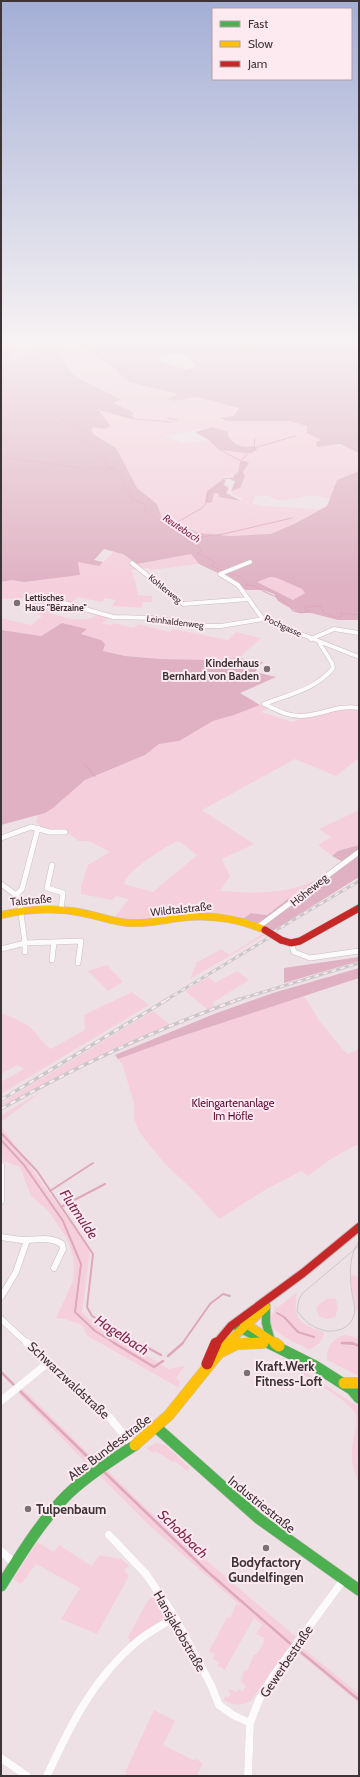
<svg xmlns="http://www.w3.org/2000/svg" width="360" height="1777" viewBox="0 0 360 1777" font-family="Cabin,sans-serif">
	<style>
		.green { fill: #f5d0dc; fill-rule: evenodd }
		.forest { fill: #dfb1c2; fill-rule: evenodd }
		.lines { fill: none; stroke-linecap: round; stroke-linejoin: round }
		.stream-far3 { stroke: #dfa7bb; stroke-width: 1 }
		.stream-far2 { stroke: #dfa7bb; stroke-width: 1.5 }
		.stream-far1 { stroke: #dfa7bb; stroke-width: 2 }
		.stream { stroke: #dfa7bb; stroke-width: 2.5 }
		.street-far3-casing { stroke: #c8bec1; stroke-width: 5 }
		.street-far2-casing { stroke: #c8bec1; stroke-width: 6 }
		.street-far1-casing { stroke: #c8bec1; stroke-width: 7 }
		.street-casing { stroke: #c8bec1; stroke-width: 8 }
		.fast-far1-casing { stroke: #c8bec1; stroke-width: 10 }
		.fast-casing { stroke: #c8bec1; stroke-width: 12 }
		.slow-far2-casing { stroke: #c8bec1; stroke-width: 8 }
		.slow-far1-casing { stroke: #c8bec1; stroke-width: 10 }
		.slow-casing { stroke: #c8bec1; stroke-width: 12 }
		.jam-far2-casing { stroke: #c8bec1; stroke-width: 8 }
		.jam-far1-casing { stroke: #c8bec1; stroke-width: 10 }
		.jam-casing { stroke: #c8bec1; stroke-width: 12 }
		.street-far3 { stroke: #fcfafb; stroke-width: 4 }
		.street-far2 { stroke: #fcfafb; stroke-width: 5 }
		.street-far1 { stroke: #fcfafb; stroke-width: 6 }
		.street { stroke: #fcfafb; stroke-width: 8 }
		.fast-far1 { stroke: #4caf50; stroke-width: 8 }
		.fast { stroke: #4caf50; stroke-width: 11 }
		.slow-far2 { stroke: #ffc107; stroke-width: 7 }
		.slow-far1 { stroke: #ffc107; stroke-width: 8 }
		.slow { stroke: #ffc107; stroke-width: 11 }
		.jam-far2 { stroke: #c62828; stroke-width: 7 }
		.jam-far1 { stroke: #c62828; stroke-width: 8 }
		.jam { stroke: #c62828; stroke-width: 11 }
		.tram { stroke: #cac7c8; stroke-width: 1 }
		.rail-far1-casing { stroke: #cac7c8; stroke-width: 3 }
		.rail-casing { stroke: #cac7c8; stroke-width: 3.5 }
		.rail-far1 { stroke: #fdeaf0; stroke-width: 1.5; stroke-dasharray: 4.5; stroke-linecap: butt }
		.rail { stroke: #fdeaf0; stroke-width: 2; stroke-dasharray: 5.5; stroke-linecap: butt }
		.jam-bridge-casing { stroke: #c8bec1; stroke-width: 8; stroke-linecap: butt }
		.jam-bridge { stroke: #c62828; stroke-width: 7 }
		.poi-dot { fill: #7b7174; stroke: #fdeaf0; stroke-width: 1.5 }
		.labels { text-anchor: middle; stroke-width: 4; stroke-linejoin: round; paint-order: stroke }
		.far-street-label { font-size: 9px; fill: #3d3437; stroke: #fdeaf0 }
		.far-poi-label { font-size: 9px; font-weight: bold; fill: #3d3437; stroke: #fdeaf0; text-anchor: start }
		.far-water-label { font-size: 10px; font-style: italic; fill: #7f2950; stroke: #fdeaf0 }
		.poi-label { font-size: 11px; font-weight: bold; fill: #3d3437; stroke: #fdeaf0; text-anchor: end }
		.street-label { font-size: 11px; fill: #3d3437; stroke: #fdeaf0 }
		.park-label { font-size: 11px; fill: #600636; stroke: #fdeaf0 }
		.near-poi-label { font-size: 13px; font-weight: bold; fill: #3d3437; stroke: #fdeaf0; text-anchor: start }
		.near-street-label { font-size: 13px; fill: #3d3437; stroke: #fdeaf0 }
		.near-water-label { font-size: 14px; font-style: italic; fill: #7f2950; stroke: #fdeaf0 }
	</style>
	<rect width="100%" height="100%" fill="#eee1e5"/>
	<!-- green -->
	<path class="green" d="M9 339H80L100 359 115 368 120 375 146 387 178 394 167 399 174 401 197 397 239 408 234 416 219 418 221 420 290 421 307 426 322 440 321 447C335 442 346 446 359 453V471L337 480 330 499C308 492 300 499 279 500 275 500 274 498 271 497 266 495 259 496 255 496L252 504 264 506 320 509 296 523 271 534 230 536 199 533 162 518 157 504 137 489 116 448 93 434 90 431 93 427 104 429 102 415 96 409 113 412 126 418 135 413 113 403 121 400 105 390 73 374 58 351 45 345 34 354 14 360 8 358 11 352 1 351V343ZM212 427 228 436 234 444 246 447 253 446 245 453 220 450 210 440 183 443 164 436ZM243 461 249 463 242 472 240 488 231 491 233 494 242 498 241 501 218 493 207 491 219 483 224 477C236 476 238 472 243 461Z
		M114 551 123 554 137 564 191 554 199 564 150 570 148 568 131 570 134 575H132L135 580 138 595 152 596V602H142V608L112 606 116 600 105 598 102 602 77 597 72 603 46 597 1 599V582L12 580 24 582 79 575 78 561 99 566Z
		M270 577 277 578 302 589 305 593 293 600 256 582Z
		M30 599H40L61 603 49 613C66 617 83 625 99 614L110 617 102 623 110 625 114 623 134 628 138 624 169 632 173 629 228 640 236 632 261 638 239 658 211 660 160 659 125 656 102 651 101 640 81 634 87 629 62 623 41 636 1 630V618L31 625 42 616 27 604V601Z
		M260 705 268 708 261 712 292 722C312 714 339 703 359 710V758L336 776 295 759 202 810 254 844 222 859 230 876 220 891C249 893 286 895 313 881 323 876 332 867 341 861L345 863 298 901 289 898 267 915 251 913 255 927 211 918 167 922 113 919 129 899 116 896 112 900 81 894V886L88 865 110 852 89 841H78C65 826 50 837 36 822L39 814 53 808 85 780 145 755 159 744 179 741 213 721 234 715ZM175 842H180L197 855 153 892 124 884C126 871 163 849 175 842Z
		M359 810V845L338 851 332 856 318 845 331 837 319 829Z
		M264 933 267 934 171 990 190 979 197 962 222 949 229 955Z
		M107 965 123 982 108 991 88 971Z
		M237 971 249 980 212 1003 216 1007 208 1010 185 991 208 977 215 983Z
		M132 992 149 1005 1 1094V1082L24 1069 17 1065 1 1074V1013C11 1017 23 1021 32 1029 39 1035 42 1044 51 1049L83 1031 85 1029 84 1015Z
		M304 996 321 1023 344 1051 348 1054 359 1049V1146L356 1145 331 1159 308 1176 301 1171 265 1190 219 1219 197 1194 164 1163 140 1133 134 1119V1104L123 1066 118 1059 140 1050Z
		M153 1011 170 1025 116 1048 1 1107V1103Z
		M41 1092 1 1122V1115Z
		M1 1126 90 1250 82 1312 90 1320 168 1369 185 1366 176 1378 180 1381 179 1388 86 1335 82 1325 65 1319 56 1318 73 1281 74 1263 72 1252 66 1237 49 1212 31 1196 20 1167 4 1161 1 1156Z
		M350 1274 359 1277V1306L356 1313Z
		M297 1292C293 1317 297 1324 324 1332 324 1341 316 1346 309 1350 295 1342 271 1333 267 1317L271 1318 275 1310 274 1305 277 1308Z
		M328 1298 336 1299 338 1309 335 1317 326 1319 319 1316 316 1309 318 1305Z
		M345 1335 359 1338V1376L327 1360C326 1347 332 1339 345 1335Z
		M296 1369 308 1374 359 1407V1484C354 1473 351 1462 352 1450 352 1439 360 1421 354 1411 342 1396 312 1382 296 1369Z
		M23 1389 99 1464 92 1469 18 1393Z
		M156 1443 165 1445 190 1468 187 1471 175 1461 173 1462 155 1451 153 1453 146 1448Z
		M107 1470 149 1511 296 1637 251 1701C242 1706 232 1706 224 1700L225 1696 228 1698 231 1694 228 1692 230 1689 237 1692 238 1689 243 1691 246 1686 241 1681 243 1676H242L244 1670 247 1671 254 1654 256 1655 263 1644 264 1638 256 1634 262 1625 267 1629 254 1618 224 1671 223 1668 217 1666 219 1662 213 1659 215 1654 209 1651 227 1617 230 1618 236 1604 241 1606 150 1526 99 1475Z
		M37 1542 54 1552 59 1545 92 1566 99 1555 122 1559 129 1566 124 1570 129 1576 97 1634 61 1619 80 1588 36 1564 21 1584 13 1579Z
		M154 1596 164 1614 161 1623 131 1644 128 1637 148 1600Z
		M300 1646 359 1694V1703L295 1650Z
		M154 1710 175 1721 163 1745 193 1760 196 1759 203 1763 197 1776H125L126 1770Z"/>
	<!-- forest -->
	<path class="forest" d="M359 339V453L340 444 317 447 316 442 321 440 307 433V426L290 421H227L219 418 234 416 239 408 197 397 174 401 167 399 177 394 129 382 120 375 115 368 100 359 80 340ZM173 353 187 356 196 366 187 370 161 362 159 356Z
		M45 345C62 349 62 361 72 373 76 378 112 394 122 400L113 403 135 413 132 414 133 418C121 418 110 410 97 409L111 426 104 429 93 427 91 431 93 434 116 448 137 488 157 504 162 518 199 533 230 536 271 534 296 523 327 506 337 480 359 471V620H338L311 613H299L278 601 274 594 263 590H246L222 575 199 564 191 554 137 564 123 554 104 549 94 560 103 562 99 566 78 562 80 575 24 582 12 580 1 582V351H11L9 358 14 360 34 354ZM270 577 277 578 302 589 305 593 293 600 257 582Z
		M212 427 228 432V436C234 445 242 448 253 446L258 450 245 453 220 450 212 442 195 432Z
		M246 461 249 463 243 472 245 476 240 488 231 491 235 481 231 480V479L235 478 233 476 238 472 240 462Z
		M222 480H226L224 485 229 488 226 493 241 501 219 497 218 493H214L212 502 209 503 205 502 207 491Z
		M62 623 87 629 81 634 101 640 105 644 103 651 125 656 160 659 211 660 239 658 263 662 255 672 276 677 240 693 260 705 234 715 213 721 179 741 159 744 145 755 85 780 53 808 45 813 1 825V630L41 636Z
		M359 845V877L271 932 243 919 251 913 267 915 289 898 298 901 345 863 332 856 338 851Z
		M359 957V961L284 983V968Z
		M359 968V978L173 1039 118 1059 115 1055 214 1014 273 993Z"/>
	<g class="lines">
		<!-- stream-far3 -->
		<path class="stream-far3" d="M43 339 48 347
			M68 341 79 339
			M52 348 63 342
			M1 378 30 387 44 404
			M30 387 47 375 48 371 44 357 52 350
			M46 405 55 416 73 424 81 432 84 439 100 453 108 466 115 469 125 481 123 485 130 492 132 498 147 506 144 509 147 512 200 548 201 551 197 553 215 562 211 566 223 571
			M101 410 134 419 171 422
			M167 418 178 420
			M74 424 82 422 101 411
			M210 441 222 451 241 461
			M254 448 255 439
			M1 457 81 468
			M91 468 114 469
			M169 527 202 508 207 502 208 493 221 484 223 479 239 477 245 463 241 461 248 453 253 452 254 448 295 436
			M184 538H190
			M194 538 223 534 292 518
			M227 573 239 576 248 583 246 585C259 586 256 588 267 593 278 598 286 600 293 611L302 613 309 611 304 608 305 607 321 606 323 612 337 618 342 616 341 613 359 615"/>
		<!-- stream-far2 -->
		<path class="stream-far2" d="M85 765 95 776"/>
		<!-- stream-far1 -->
		<path class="stream-far1" d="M1 1133 37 1171 93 1254 87 1307 92 1316 141 1344
			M1 1140 24 1165 63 1221 81 1264 75 1312 95 1331 116 1344
			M50 1191 93 1163
			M61 1207 105 1184
			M277 1313 284 1317 298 1332 314 1337
			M342 1343 354 1344
			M182 1344 210 1304 223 1294 230 1296"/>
		<!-- stream -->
		<path class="stream" d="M114 1343 154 1367 163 1361
			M139 1343 161 1355
			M342 1343H352L359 1346
			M168 1356 183 1343
			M1 1372 15 1386
			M20 1391 97 1466
			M103 1471 208 1572 293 1646
			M296 1648 359 1700"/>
		<!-- street-far3 casing -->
		<g class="street-far3-casing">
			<path id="street-far3" d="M250 562 220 574 238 585 263 619 359 657
				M132 563 183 604 249 599
				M64 603 113 617 156 618 205 626H221L263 619
				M311 639 334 629 359 633
				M264 704C287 695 317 689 333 668L332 663 320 644
				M264 704C275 709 287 716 300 716 321 716 338 704 359 708"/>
		</g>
		<!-- street-far2 casing -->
		<g class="street-far2-casing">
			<path id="street-far2" d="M1 838 31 827 50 832H65
				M52 865 47 888 63 893 61 909
				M1 884 16 895 20 906 25 943 1 949
				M16 895 22 889 38 828
				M258 927 359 852
				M291 943 294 952 310 958 359 951
				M25 952V943L81 941 78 963
				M52 960 54 942"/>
		</g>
		<!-- street-far1 casing -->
		<g class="street-far1-casing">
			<path id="street-far1" d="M1 1165V1201
				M1 1237C9 1238 16 1240 24 1240 37 1240 50 1236 62 1244L63 1249 54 1268
				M1 1297 16 1272 27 1240
				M1 1319 28 1344"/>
		</g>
		<!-- street casing -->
		<g class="street-casing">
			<path id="street" d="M27 1343 110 1418 133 1446
				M1 1401 49 1362
				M109 1535 146 1574 175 1617 211 1685 219 1705 233 1715 250 1723
				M1 1551 15 1564
				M1 1758 27 1776
				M47 1776C70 1725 95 1676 139 1640 150 1631 163 1625 175 1617
				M248 1776 250 1723 259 1700 273 1676 344 1579"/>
		</g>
		<!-- fast-far1 casing -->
		<g class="fast-far1-casing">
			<path id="fast-far1" d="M266 1306V1323L270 1338
				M237 1327 271 1344"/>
		</g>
		<!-- fast casing -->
		<g class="fast-casing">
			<path id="fast" d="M269 1343 315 1366 359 1394
				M353 1391 359 1398
				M157 1428 258 1518 359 1590
				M1 1586C21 1554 41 1521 68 1494 88 1475 112 1460 135 1445"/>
		</g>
		<!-- slow-far2 casing -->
		<g class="slow-far2-casing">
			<path id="slow-far2" d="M1 915C28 909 55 907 83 913 99 916 114 922 130 923 147 924 162 920 179 918 209 914 237 918 265 930"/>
		</g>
		<!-- slow-far1 casing -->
		<g class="slow-far1-casing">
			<path id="slow-far1" d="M243 1322 277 1344
				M226 1344 266 1307
				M242 1344 263 1343"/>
		</g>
		<!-- slow casing -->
		<g class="slow-casing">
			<path id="slow" d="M275 1343 279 1346
				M221 1352 237 1344 263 1343
				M344 1383H359
				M135 1445 169 1415 227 1343"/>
		</g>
		<!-- jam-far2 casing -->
		<g class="jam-far2-casing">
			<path id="jam-far2" d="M281 940 291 943 300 941 359 908"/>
		</g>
		<!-- jam-far1 casing -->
		<g class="jam-far1-casing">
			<path id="jam-far1" d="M216 1344 231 1326 303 1273 359 1227"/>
		</g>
		<!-- jam casing -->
		<g class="jam-casing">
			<path id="jam" d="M207 1364 216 1343"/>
		</g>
		<!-- street-far3 -->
		<use href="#street-far3" class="street-far3"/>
		<!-- street-far2 -->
		<use href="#street-far2" class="street-far2"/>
		<!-- street-far1 -->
		<use href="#street-far1" class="street-far1"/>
		<!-- street -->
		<use href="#street" class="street"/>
		<!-- fast-far1 -->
		<use href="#fast-far1" class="fast-far1"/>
		<!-- fast -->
		<use href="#fast" class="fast"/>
		<!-- slow-far2 -->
		<use href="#slow-far2" class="slow-far2"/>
		<!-- slow-far1 -->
		<use href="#slow-far1" class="slow-far1"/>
		<!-- slow -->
		<use href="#slow" class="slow"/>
		<!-- jam-far2 -->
		<use href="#jam-far2" class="jam-far2"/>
		<!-- jam-far1 -->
		<use href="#jam-far1" class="jam-far1"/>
		<!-- jam -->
		<use href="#jam" class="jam"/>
		<!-- tram -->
		<path class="tram" d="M354 1250C349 1263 350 1279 352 1293 353 1300 356 1308 354 1315 351 1327 339 1332 327 1331 314 1329 304 1321 297 1311L299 1299 303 1293Z
			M354 1250 359 1241
			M354 1250 359 1245"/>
		<!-- rail-far1 casing -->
		<g class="rail-far1-casing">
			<path id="rail-far1" d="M273 932 359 881
				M166 1000 270 937
				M237 1000 359 963"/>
		</g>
		<!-- rail casing -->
		<g class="rail-casing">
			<path id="rail" d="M1 1100 168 999
				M1 1109C78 1065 157 1029 240 999"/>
		</g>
		<!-- rail-far1 -->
		<use href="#rail-far1" class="rail-far1"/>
		<!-- rail -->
		<use href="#rail" class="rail"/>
		<!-- jam-bridge casing -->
		<g class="jam-bridge-casing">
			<path id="jam-bridge" d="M265 930 281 940"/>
		</g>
		<!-- jam-bridge -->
		<use href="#jam-bridge" class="jam-bridge"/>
	</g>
	<!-- sky -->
	<linearGradient id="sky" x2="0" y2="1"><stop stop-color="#a4afd6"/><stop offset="0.58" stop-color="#f7f2f3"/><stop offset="1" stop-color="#f7f2f3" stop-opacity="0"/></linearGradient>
	<rect width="360" height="588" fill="url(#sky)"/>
	<!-- markers -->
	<g class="poi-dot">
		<circle cx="17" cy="603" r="4"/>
		<circle cx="267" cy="669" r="4"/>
		<circle cx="247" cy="1373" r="4"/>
		<circle cx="28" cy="1509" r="4"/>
		<circle cx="266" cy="1548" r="4"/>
	</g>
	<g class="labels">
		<!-- far-street labels -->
		<g class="far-street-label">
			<text transform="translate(165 589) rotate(39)" y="3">Kohlerweg</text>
			<text transform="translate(175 622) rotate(7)" y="3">Leinhaldenweg</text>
			<text transform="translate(283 626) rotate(25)" y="3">Pochgasse</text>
		</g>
		<!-- far-poi labels -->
		<g class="far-poi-label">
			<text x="25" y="601">Lettisches<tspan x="25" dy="10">Haus "Bērzaine"</tspan></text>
		</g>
		<!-- far-water labels -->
		<g class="far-water-label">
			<text transform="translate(182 528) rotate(34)" y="4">Reutebach</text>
		</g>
		<!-- poi labels -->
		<g class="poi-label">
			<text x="259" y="667">Kinderhaus<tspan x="259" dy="13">Bernhard von Baden</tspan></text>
		</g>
		<!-- street labels -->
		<g class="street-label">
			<text transform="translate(309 890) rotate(-39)" y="4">Höheweg</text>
			<text transform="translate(31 900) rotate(-5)" y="4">Talstraße</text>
			<text transform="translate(181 909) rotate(-6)" y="4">Wildtalstraße</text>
		</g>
		<!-- park labels -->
		<g class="park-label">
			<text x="233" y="1107">Kleingartenanlage<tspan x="233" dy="13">Im Höfle</tspan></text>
		</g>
		<!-- near-poi labels -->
		<g class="near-poi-label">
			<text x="255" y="1371">Kraft.Werk<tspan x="255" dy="15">Fitness-Loft</tspan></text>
			<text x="36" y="1514">Tulpenbaum</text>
			<text x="266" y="1567" text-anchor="middle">Bodyfactory<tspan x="266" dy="15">Gundelfingen</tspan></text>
		</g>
		<!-- near-street labels -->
		<g class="near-street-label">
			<text transform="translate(69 1380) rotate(43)" y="5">Schwarzwaldstraße</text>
			<text transform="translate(109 1447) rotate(-37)" y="5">Alte Bundesstraße</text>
			<text transform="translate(262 1504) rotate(39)" y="5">Industriestraße</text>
			<text transform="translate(180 1631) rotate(60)" y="5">Hansjakobstraße</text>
			<text transform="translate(286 1661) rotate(-56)" y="5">Gewerbestraße</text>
		</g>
		<!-- near-water labels -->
		<g class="near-water-label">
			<text transform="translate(79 1214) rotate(56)" y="5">Flutmulde</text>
			<text transform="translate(122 1335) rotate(33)" y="5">Hagelbach</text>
			<text transform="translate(183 1534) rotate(44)" y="5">Schobbach</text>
		</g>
	</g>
	<!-- border -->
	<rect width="360" height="1777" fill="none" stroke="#3d3437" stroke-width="4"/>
	<!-- legend -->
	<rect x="212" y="8" width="140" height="72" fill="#fdeaf0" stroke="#b0a1a6"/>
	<rect x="220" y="21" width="20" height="6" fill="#4caf50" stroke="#b0a1a6"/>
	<text x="248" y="28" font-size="12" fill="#3d3437">Fast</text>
	<rect x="220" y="41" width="20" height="6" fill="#ffc107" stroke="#b0a1a6"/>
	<text x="248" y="48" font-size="12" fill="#3d3437">Slow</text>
	<rect x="220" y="61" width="20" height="6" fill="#c62828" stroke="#b0a1a6"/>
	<text x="248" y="68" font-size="12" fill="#3d3437">Jam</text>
</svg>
